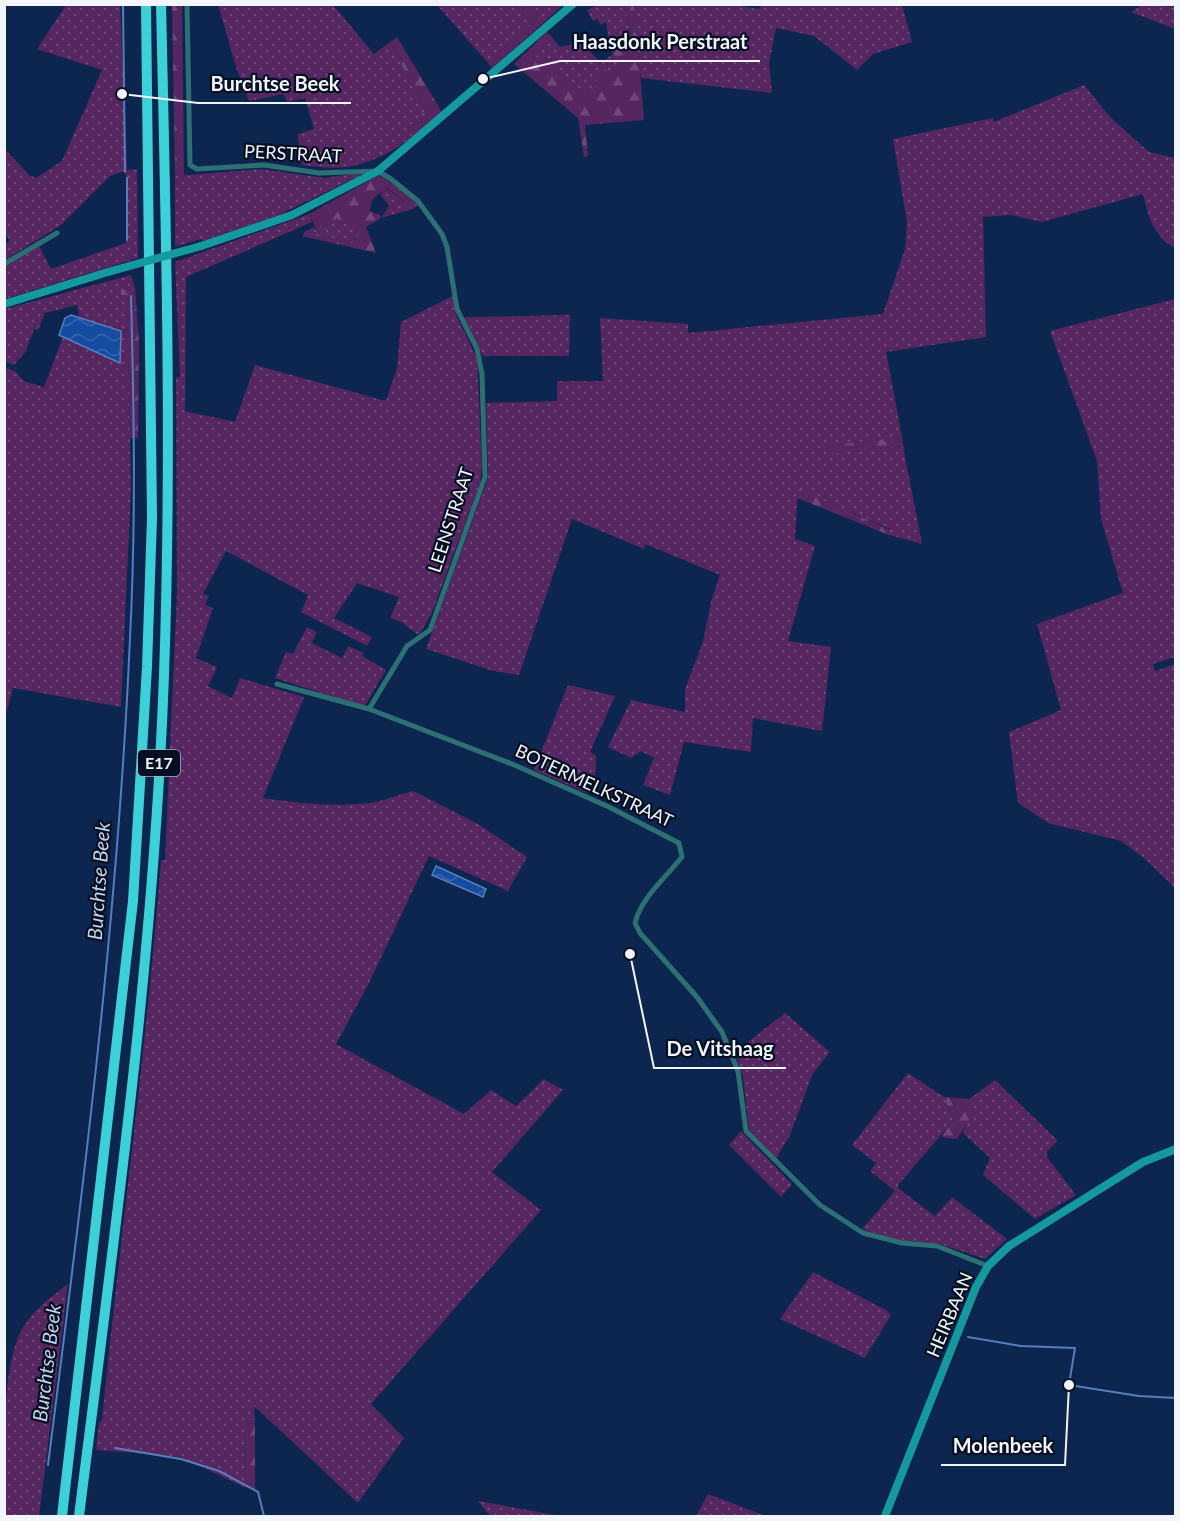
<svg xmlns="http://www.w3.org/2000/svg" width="1180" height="1521" viewBox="0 0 1180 1521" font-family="Lato,sans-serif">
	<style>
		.green { fill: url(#green-dots) }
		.forest { fill: url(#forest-firs) }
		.water { fill: url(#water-waves); stroke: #577ebb; stroke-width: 1.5 }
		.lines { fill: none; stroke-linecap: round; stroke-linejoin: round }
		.stream { stroke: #577ebb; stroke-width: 2 }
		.street { stroke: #2c7074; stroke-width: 5 }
		.secondary { stroke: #15999f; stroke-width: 8 }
		.highway { stroke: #3cd0d7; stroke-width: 10 }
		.secondary-bridge { stroke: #15999f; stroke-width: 8 }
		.labels { text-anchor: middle; stroke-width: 4.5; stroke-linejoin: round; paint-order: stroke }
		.shield { fill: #061022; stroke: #abb0ba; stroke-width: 1.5 }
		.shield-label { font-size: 16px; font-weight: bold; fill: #f2f5fb }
		.street-label { font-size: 18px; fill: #f2f5fb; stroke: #061022 }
		.water-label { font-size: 20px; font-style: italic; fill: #c6d4ec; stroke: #061022 }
		.leader { fill: none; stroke: #f2f5fb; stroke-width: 2 }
		.callout-dot { fill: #f2f5fb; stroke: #061022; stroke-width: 2 }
		.callout-label { font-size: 20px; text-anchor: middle; font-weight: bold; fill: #f2f5fb; stroke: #061022; stroke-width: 4.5; stroke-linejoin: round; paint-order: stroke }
	</style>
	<defs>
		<pattern id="green-dots" width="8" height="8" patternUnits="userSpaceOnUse" patternTransform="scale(1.5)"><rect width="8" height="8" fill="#562661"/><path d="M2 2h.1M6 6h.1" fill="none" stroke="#6f4679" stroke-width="1.8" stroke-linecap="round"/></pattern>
		<pattern id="forest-firs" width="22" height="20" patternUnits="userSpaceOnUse" patternTransform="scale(1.5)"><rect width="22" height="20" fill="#562661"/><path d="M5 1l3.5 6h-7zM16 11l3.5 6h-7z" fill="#6f4679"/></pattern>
		<pattern id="water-waves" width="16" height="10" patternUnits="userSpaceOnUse" patternTransform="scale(1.5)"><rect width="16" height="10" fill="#154ba0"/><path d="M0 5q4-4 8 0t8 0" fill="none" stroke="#3866ae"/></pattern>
	</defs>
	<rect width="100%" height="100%" fill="#0c264f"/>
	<!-- green -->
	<path class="green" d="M652 4H728L759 9 762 4 902 5 912 42 873 54 857 70 814 36 776 28 769 64 772 93 641 78 633 7Z
		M66 5H120L127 170 137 169 138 258 5 299V266L39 246 51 269 126 243V170L110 176 61 225 5 260V245L10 240 5 235 4 148 29 175 36 178 62 161 102 70 37 49Z
		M218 5H333L374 54 390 42 425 111 407 128 413 136C377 164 345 174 300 164L298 134 314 129 305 98 287 102 284 94 249 101 237 70Z
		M437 5H514L533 25 487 62Z
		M524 5H563L541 25Z
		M598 5H626L630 35 608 34 606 22 601 25 597 19 593 21 587 10Z
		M1142 5 1175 7V29L1131 12Z
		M552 37 560 47 581 42 601 63 614 53 622 63 610 75 605 70 587 94 532 54Z
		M1084 85 1110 117 1149 152 1175 158V248C1154 237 1148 216 1143 194L1042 222 1011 215 983 217 986 337 886 352 902 437 826 446 827 454 903 446 922 544 889 535 890 529 798 490 795 539 815 546 788 641 831 647 822 731 753 718 751 752 684 742 670 795 643 785 654 758 641 751 631 758 608 747 631 700 685 712V689L703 642 711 602 720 575 645 544 644 549 572 519 519 675 493 671 426 649 488 478 486 403 557 401V381H603L600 318 688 324V333L883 314 905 249 907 222 893 139 993 118 994 122Z
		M261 169 325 178 358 173 361 175 279 215 202 241 201 239 175 247V176Z
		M385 187 413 209 381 218 389 206 380 194Z
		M309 214 312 222 186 277 185 411 235 422 255 365 386 401 397 368 401 322 453 296 455 312 477 359 482 467 480 483 431 615 420 633 417 634 401 622 390 618 399 597 357 583 334 618 372 637 367 646 301 612 308 595 226 551 203 594 209 596 205 605 213 608 196 658 217 667 208 686 232 698 240 678 304 697 263 798C299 803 340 808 376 802 389 799 400 794 413 791L478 824 527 857 508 891 429 856 368 985 336 1044 464 1114 491 1090 516 1106 544 1079 563 1090 492 1172 541 1210 371 1404 404 1438 358 1503 254 1406 255 1424 245 1423 244 1487 181 1457 96 1450 99 1422 102 1421C120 1234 147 1048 161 860H165L177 593 176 377H180L175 262Z
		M338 218 359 230 354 244 305 231 314 227 317 230Z
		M131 275 135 287 121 289 122 295H127L131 488 121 707 13 688 5 717V368L15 371 24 381 44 387 63 337 120 363 121 331 79 318 77 305 45 313 38 330 34 329 26 351 14 365 5 362V309Z
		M1175 299V657L1153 664 1155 671 1175 664V888L1145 859 1121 841 1048 823 1018 803 1009 732 1061 710 1037 624 1123 593 1101 519 1097 461 1050 331Z
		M570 315 569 356H483L464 317Z
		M307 627 317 632 312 643 342 658 348 646 364 653 362 656 386 670 366 704 362 706 275 678 286 652 293 654Z
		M568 685 615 696 590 752 596 755V772L587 793 534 770Z
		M785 1013 830 1052 813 1073 790 1135 776 1159 749 1130 743 1077 735 1052Z
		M908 1073 944 1097 953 1121 898 1185V1188L935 1216 952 1197 1007 1239 985 1259 940 1244 896 1240 862 1229 895 1191 870 1171 876 1163 852 1145Z
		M995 1080 1058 1141 1047 1151V1157L1076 1195 1035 1219 983 1175 990 1158 963 1133 973 1106 969 1099Z
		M741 1131 792 1184 781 1197 729 1145Z
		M813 1272 886 1310 891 1315 865 1358 780 1319Z
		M68 1284 39 1516H5C4 1468 0 1369 22 1329 33 1310 51 1297 68 1284Z
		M708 1494 766 1516H696Z
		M478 1501 561 1516H490Z"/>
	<!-- forest -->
	<path class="forest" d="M172 5H182L184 176H175Z
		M514 5H524L541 25 492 68 487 62 533 25Z
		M626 5H633L635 11 644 120 585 125 588 156 584 157 578 118 514 64 547 32 552 37 533 54 587 94 605 69 610 74 622 63 607 47 609 40 607 38 608 34H630Z
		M397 37 442 112 413 136 407 128 425 111 390 42Z
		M379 175 402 190 418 205 413 209 386 187 372 200 370 211 380 215 381 218 366 227 376 253 302 236 305 231 354 244 359 230 338 218 317 230 309 214Z
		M135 287 139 342 138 438H130L127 295H121V289Z
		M902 437 903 446 827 454 826 446Z
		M798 489 890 530 889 535 797 498Z
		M944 1097 969 1099 973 1106 970 1119 957 1139 941 1137 953 1121Z
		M245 1423 255 1424V1489L244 1487Z"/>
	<!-- water -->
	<path class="water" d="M71 315 121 331 120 363 59 335 65 318Z
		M436 866 486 889 483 897 432 875Z"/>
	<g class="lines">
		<!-- stream -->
		<path class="stream" d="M123 4 125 172
			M127 178V240
			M968 1337 1021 1346 1075 1348 1069 1385 1139 1396 1176 1398
			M115 1448 181 1459 219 1471 258 1492 264 1516
			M48 1465C83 1190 118 915 130 638 136 524 134 410 131 296"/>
		<!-- street -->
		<path class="street" d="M187 4 190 165 197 169 264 165 319 173 378 171 391 179 418 201 442 234 447 247 457 309 477 349 482 374 485 477 430 630 407 646 369 709
			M4 264 57 233
			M277 684 369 709 512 764 609 807 679 843 682 857C666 877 641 898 635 923L640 933 697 997 722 1032 738 1071 746 1131 820 1205 863 1233 902 1243 937 1246 988 1266"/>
		<!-- secondary -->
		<path class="secondary" d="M201 246 292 215 378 171 573 4
			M4 304 108 272
			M885 1516 976 1287 988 1266 1009 1246 1143 1162 1176 1149"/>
		<!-- highway -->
		<path class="highway" d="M62 1516 133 901 147 667 152 518 146 4
			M79 1516C114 1237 154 957 164 675 172 452 166 228 161 4"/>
		<!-- secondary-bridge -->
		<path class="secondary-bridge" d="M108 272 201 246"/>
	</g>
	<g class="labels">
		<!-- shield labels -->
		<rect class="shield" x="138" y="750" width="42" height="26" rx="4.5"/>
		<g class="shield-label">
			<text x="159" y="769">E17</text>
		</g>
		<!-- street labels -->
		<g class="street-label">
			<text transform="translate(293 154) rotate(3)" y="6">PERSTRAAT</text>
			<text transform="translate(451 520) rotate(-72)" y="6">LEENSTRAAT</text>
			<text transform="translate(594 786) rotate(25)" y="6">BOTERMELKSTRAAT</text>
			<text transform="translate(950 1315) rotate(-67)" y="6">HEIRBAAN</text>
		</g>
		<!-- water labels -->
		<g class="water-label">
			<text transform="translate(99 881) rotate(-86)" y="7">Burchtse Beek</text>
			<text transform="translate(47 1363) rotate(-83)" y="7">Burchtse Beek</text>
		</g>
	</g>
	<!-- callouts -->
	<path class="leader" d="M483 79L560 61H760M122 94L198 103H351M630 954L654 1068H786M1069 1385L1065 1465H941"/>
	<g class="callout-dot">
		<circle cx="483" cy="79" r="6"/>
		<circle cx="122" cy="94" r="6"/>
		<circle cx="630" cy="954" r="6"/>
		<circle cx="1069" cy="1385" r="6"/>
	</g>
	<g class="callout-label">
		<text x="660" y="49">Haasdonk Perstraat</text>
		<text x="275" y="91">Burchtse Beek</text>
		<text x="720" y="1056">De Vitshaag</text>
		<text x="1003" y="1453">Molenbeek</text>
	</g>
	<!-- border -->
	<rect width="1180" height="1521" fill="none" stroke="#f2f5fb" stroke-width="12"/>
</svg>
